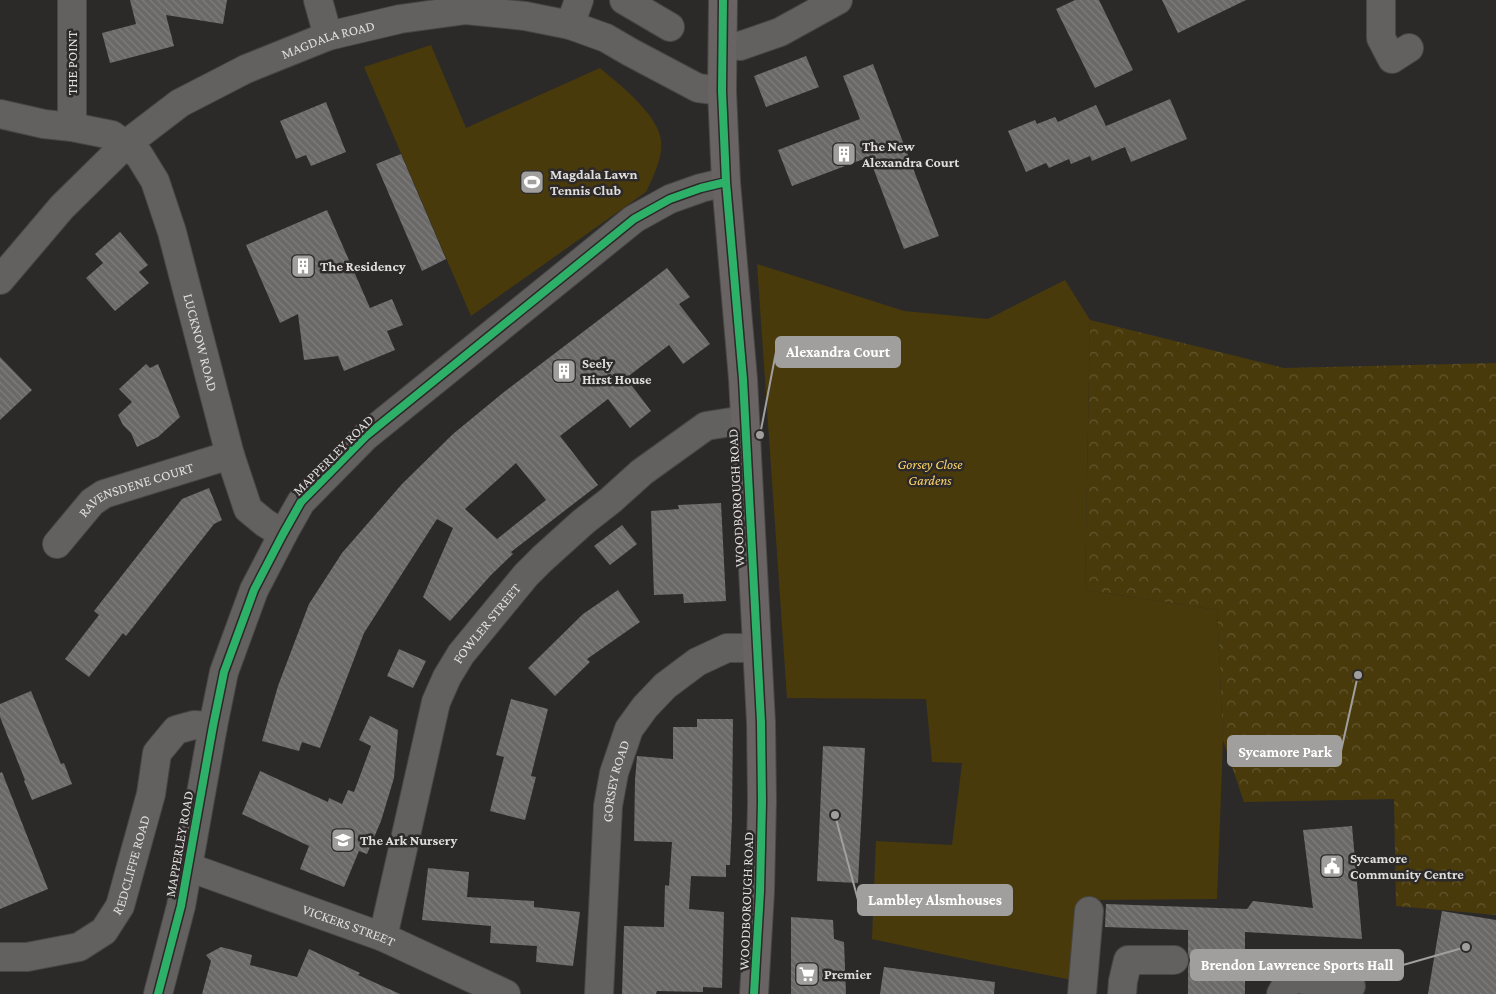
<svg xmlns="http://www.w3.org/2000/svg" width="1496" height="994" viewBox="0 0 1496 994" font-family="'Crimson Pro',serif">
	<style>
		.park { fill: url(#park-crowns) }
		.garden { fill: #493a0c }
		.building { fill: url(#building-back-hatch); fill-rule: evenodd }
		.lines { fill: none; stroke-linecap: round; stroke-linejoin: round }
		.minor-casing { stroke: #484746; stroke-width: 30 }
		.major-casing { stroke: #484746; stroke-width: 30 }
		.minor { stroke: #626160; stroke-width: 28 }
		.major { stroke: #696363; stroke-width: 28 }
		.cycleway-casing { stroke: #2c2928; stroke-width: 11 }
		.cycleway { stroke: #2db169; stroke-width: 8 }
		.labels { text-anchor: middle; stroke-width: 5; stroke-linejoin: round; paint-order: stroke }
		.street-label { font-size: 14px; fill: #dfdedd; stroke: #2c2928 }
		.poi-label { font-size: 14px; font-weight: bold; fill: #dfdedd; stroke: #2c2928; text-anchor: start }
		.park-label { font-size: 14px; font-style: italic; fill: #fbd568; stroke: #2c2928 }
		.leader { fill: none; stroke: #a09f9e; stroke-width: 2 }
		.callout-dot { fill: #a09f9e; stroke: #2c2928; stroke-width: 2 }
		.callout { fill: #a09f9e; stroke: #a09f9e; stroke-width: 2 }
		.callout-label { font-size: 15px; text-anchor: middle; font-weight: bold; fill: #fff }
	</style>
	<defs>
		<pattern id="park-crowns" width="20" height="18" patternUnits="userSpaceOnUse" patternTransform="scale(1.25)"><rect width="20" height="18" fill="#493a0c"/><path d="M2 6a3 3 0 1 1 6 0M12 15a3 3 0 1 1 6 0" fill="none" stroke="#63562f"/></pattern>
		<pattern id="building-back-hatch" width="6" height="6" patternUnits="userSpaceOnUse" patternTransform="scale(1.25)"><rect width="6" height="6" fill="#6a6968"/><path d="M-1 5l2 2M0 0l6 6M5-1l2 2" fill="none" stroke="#7f7e7d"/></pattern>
	</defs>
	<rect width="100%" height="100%" fill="#2b2a29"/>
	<!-- park -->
	<path class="park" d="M1090 320 1284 368 1496 363V915L1396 906 1394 799 1244 802 1223 740 1217 610 1085 590Z"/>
	<!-- garden -->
	<path class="garden" d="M431 45 466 128 600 68C619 84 659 115 661 141 663 158 653 177 646 192L471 316 364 67Z
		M757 264 904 311 988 319 1065 280 1090 320 1085 590 1217 610 1223 740 1217 899 1098 900 1079 903 1072 980 955 957 872 939 876 841 952 845 962 763 932 762 926 699 787 698Z"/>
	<!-- building -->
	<path class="building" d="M130 0H227L223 24 166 15 174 46 110 63 102 33 136 24Z
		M1075 0H1099L1133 70 1095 88 1056 9Z
		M1162 0H1246L1178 33Z
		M806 56 819 87 766 107 754 76Z
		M873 64 939 236 904 249 869 157 792 186 778 150 860 119 843 76Z
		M1170 99 1187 139 1131 162 1125 147 1092 161 1090 156 1071 164 1069 159 1049 168 1046 163 1026 172 1008 131 1035 120 1037 124 1055 117 1058 122 1096 105 1106 126Z
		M326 102 346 152 311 166 306 155 296 159 280 121Z
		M401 154 446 259 422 271 376 164Z
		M327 210 370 308 392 299 403 325 387 331 395 350 344 371 338 356 304 360 298 314 280 323 246 245Z
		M120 232 148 265 139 272 149 283 115 311 86 278 103 263 95 254Z
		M667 268 690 297 679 304 710 344 683 364 669 345 626 378 651 411 630 428 608 399 560 436 598 485 511 552 513 554 491 575 450 621 423 597 453 528 437 519 364 633 320 748 302 742 299 751 262 741 278 686 309 604 342 553 402 484 453 434 504 392ZM516 463 546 500 497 539 465 509Z
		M0 357 32 390 0 420Z
		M146 364 150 368 158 364 180 417 158 437 137 447 131 433 123 425 118 415 132 402 119 389Z
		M209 488 222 520 214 524 126 636 123 633 89 677 65 659 99 615 94 611 182 499Z
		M721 503 726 601 684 603 683 594 654 595 651 511 679 509 678 505Z
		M622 525 637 544 610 565 594 546Z
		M618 590 640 622 587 659 590 662 555 696 528 668 583 614Z
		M399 649 426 661 413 688 387 676Z
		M31 691 61 764 64 763 72 784 32 800 24 781 25 780 0 717V704Z
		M511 699 548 709 531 776 536 777 525 820 490 811 504 757 496 755Z
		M370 716 398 730 394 778 381 821 367 854 359 851 344 887 300 869 309 846 242 814 260 771 328 802 329 798 342 804 348 790 354 792 371 746 359 740Z
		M697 719H733L732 820 730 865H726V877L691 876 689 909 724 912 722 988 703 987V992L657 991 656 994H622L624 926 664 927 665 885 669 886 672 842 634 841 635 780 637 756 673 759V727H697Z
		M823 746 865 748 858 883 817 881Z
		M2 772 48 889 0 909V773Z
		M1352 826 1362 939 1245 932V994H1188V967L1190 960 1188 953V930L1105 927 1106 904 1247 909 1253 901 1313 908 1303 830Z
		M428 868 469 872 467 897 534 901V907L580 912 573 966 536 962 537 946 490 943 491 926 422 920Z
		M1442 911 1496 920V994H1428Z
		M791 917 833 920 834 939 844 942 846 994H791Z
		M221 947 252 955 250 965 297 977 309 949 360 973 358 975 400 994H202L211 961 206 955Z
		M884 967 995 982 994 994H880Z"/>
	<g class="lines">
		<!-- minor casing -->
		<g class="minor-casing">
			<g id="minor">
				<path d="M318 0 328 36"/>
				<path d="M624 0 670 27"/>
				<path d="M1381 0V38L1392 59 1409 48"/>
				<path d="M570 25 579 0"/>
				<path d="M724 45 740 46 780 32 838 0"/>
				<path id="s1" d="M0 114 44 124 72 127 112 135 139 155 155 181 172 232 230 455 248 509 265 523 283 534"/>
				<path d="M72 127V0"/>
				<path id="s2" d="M0 280 62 207 125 145 180 103 246 69 328 36 400 19 466 10 525 16 570 25 606 38 630 52 698 88 722 91"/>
				<path id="s3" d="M57 544 92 502 104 494 230 455"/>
				<path id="s4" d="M188 867 383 937 506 994"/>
				<path id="s5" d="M383 937 436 702 447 677 461 654 526 575 542 559 583 522 611 500 642 472 706 426 744 420"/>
				<path id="s6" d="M0 957H27L79 947 104 931 120 906 151 794 157 753 176 730 194 725 213 726"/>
				<path d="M158 994 181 906 213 726 224 672 254 590 283 534 301 502 366 436 634 219 670 199 701 188 726 182"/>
				<path id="s7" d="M599 994 608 806 614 773 629 729 645 707 665 686 697 662 727 648H756"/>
				<path d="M1082 994 1089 911"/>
				<path d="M1122 994 1123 981 1128 960H1174"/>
				<path d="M1281 994 1290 978 1351 986"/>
			</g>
		</g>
		<!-- major casing -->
		<g class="major-casing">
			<path id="major" d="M723 0 722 91 726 182 743 379 761 722 762 801 760 892 754 994"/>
		</g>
		<!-- minor -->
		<use href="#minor" class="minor"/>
		<!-- major -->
		<use href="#major" class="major"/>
		<!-- cycleway casing -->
		<g class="cycleway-casing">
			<path id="cycleway" d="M723 0 722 91 726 182 743 379 761 722 762 801 760 892 754 994
				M158 994 181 906 213 726 224 672 254 590 283 534 301 502 366 436 634 219 670 199 701 188 726 182"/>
		</g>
		<!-- cycleway -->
		<use href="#cycleway" class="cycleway"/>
	</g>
	<!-- icons -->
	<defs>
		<g id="building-square" transform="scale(1.25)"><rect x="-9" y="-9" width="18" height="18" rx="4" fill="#a09f9e" stroke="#2c2928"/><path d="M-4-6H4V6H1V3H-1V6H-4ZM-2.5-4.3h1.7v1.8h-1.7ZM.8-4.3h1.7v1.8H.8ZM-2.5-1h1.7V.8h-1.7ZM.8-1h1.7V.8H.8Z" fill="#fff"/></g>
		<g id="stadium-square" transform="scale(1.25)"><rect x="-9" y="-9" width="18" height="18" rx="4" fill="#a09f9e" stroke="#2c2928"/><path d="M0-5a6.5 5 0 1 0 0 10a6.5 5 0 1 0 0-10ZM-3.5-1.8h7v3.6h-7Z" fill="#fff"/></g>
		<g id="school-square" transform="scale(1.25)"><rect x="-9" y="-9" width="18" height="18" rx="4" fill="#a09f9e" stroke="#2c2928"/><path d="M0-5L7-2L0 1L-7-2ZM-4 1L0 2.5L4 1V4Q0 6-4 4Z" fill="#fff"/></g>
		<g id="civic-square" transform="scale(1.25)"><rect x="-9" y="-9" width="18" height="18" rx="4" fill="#a09f9e" stroke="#2c2928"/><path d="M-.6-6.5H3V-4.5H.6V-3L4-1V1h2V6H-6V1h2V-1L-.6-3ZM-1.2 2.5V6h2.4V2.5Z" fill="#fff"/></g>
		<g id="supermarket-square" transform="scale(1.25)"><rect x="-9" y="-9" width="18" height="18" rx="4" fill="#a09f9e" stroke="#2c2928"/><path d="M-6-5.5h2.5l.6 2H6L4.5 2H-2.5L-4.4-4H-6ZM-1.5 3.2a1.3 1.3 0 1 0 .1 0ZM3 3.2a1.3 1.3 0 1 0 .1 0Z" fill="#fff"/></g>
	</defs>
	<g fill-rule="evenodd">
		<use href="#building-square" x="844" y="154"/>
		<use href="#stadium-square" x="532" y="182"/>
		<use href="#building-square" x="303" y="266"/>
		<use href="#building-square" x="564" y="371"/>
		<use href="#school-square" x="343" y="840"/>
		<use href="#civic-square" x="1332" y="866"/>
		<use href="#supermarket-square" x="807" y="974"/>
	</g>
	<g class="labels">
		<!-- street labels -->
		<g class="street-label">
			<text dy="5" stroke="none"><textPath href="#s2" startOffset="415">MAGDALA ROAD</textPath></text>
			<text transform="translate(72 63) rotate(-90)" y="5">THE POINT</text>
			<text dy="5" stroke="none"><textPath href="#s1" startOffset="346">LUCKNOW ROAD</textPath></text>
			<text transform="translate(333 455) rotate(-45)" y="5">MAPPERLEY ROAD</text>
			<text dy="5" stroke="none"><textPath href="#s3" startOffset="100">RAVENSDENE COURT</textPath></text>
			<text transform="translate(736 498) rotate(-93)" y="5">WOODBOROUGH ROAD</text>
			<text dy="5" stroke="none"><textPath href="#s5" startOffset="335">FOWLER STREET</textPath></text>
			<text dy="5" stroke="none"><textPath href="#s7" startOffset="214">GORSEY ROAD</textPath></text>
			<text transform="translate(179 844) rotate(-80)" y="5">MAPPERLEY ROAD</text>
			<text dy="5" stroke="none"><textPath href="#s6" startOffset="182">REDCLIFFE ROAD</textPath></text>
			<text transform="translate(746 901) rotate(-88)" y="5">WOODBOROUGH ROAD</text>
			<text dy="5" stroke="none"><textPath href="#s4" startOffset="171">VICKERS STREET</textPath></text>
		</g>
		<!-- poi labels -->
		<g class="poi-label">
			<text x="862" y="151">The New<tspan x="862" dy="16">Alexandra Court</tspan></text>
			<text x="550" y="179">Magdala Lawn<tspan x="550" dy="16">Tennis Club</tspan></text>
			<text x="320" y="271">The Residency</text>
			<text x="582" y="368">Seely<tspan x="582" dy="16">Hirst House</tspan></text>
			<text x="360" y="845">The Ark Nursery</text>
			<text x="1350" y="863">Sycamore<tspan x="1350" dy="16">Community Centre</tspan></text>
			<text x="824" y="979">Premier</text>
		</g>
		<!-- park labels -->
		<g class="park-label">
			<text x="930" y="469">Gorsey Close<tspan x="930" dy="16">Gardens</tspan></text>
		</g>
	</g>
	<!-- callouts -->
	<path class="leader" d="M760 435L776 352M1358 675L1341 751M835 815L858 900M1466 947L1403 965"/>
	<g class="callout-dot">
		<circle cx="760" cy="435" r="5"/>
		<circle cx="1358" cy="675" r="5"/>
		<circle cx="835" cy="815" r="5"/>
		<circle cx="1466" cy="947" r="5"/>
	</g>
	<g class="callout">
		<rect x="776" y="337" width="124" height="30" rx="5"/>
		<rect x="1228" y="736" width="113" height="30" rx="5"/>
		<rect x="858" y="885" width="154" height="30" rx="5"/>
		<rect x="1191" y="950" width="212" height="30" rx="5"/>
	</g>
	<g class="callout-label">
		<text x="838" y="357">Alexandra Court</text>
		<text x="1285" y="757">Sycamore Park</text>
		<text x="935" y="905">Lambley Alsmhouses</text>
		<text x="1297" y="970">Brendon Lawrence Sports Hall</text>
	</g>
</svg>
